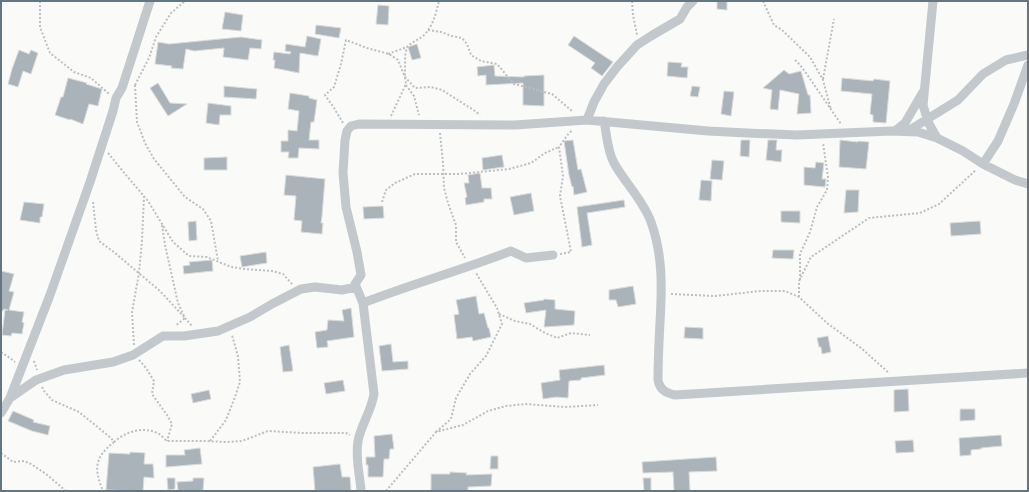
<svg xmlns="http://www.w3.org/2000/svg" width="1029" height="492" viewBox="0 0 1029 492" font-family="'Fira Sans',sans-serif">
	<style>
		.building { fill: #aab3b9; stroke: #dcdcda }
		.lines { fill: none; stroke-linecap: round; stroke-linejoin: round }
		.path { stroke: #bbbfc2; stroke-width: 2; stroke-dasharray: 2 2; stroke-linecap: butt }
		.minor { stroke: #c3c8cc; stroke-width: 9 }
	</style>
	<rect width="100%" height="100%" fill="#fafaf8"/>
	<!-- building -->
	<path class="building" d="M717 1H727V10L717 9Z
		M378 5 389 6 388 25 376 24Z
		M225 12 243 15 241 31 222 29Z
		M316 25 341 28 339 38 315 34Z
		M307 36 321 39 318 56 300 53 299 73 274 68 275 60H273L274 52 290 54 291 52 285 51 286 44 305 47Z
		M574 36 613 62 602 76 591 68 595 63 568 45Z
		M241 37 262 40 261 49 250 48 248 60 223 57 224 48 194 51 186 49 183 69 171 68 172 66 155 64 158 42 169 44Z
		M417 44 421 58 412 60 408 47Z
		M19 50 29 54 31 50 38 53 31 74 23 71 18 87 8 84 12 69Z
		M668 62 682 63 681 67H688L687 78 667 76Z
		M494 65 495 76 524 77V76L544 75V106L523 105V83L486 85V75L478 76 477 67Z
		M784 70 789 74 801 71 808 95H810L811 113 797 114 799 94 780 90 778 110 770 109 772 90 763 88Z
		M68 78 87 83 86 84 102 89 98 106 89 104 83 124 70 119V120L55 115 61 97H63Z
		M842 78 873 81 874 79 890 81 886 123 873 122V115L870 114 872 94 841 91Z
		M158 83 170 103 187 104 168 116 150 88Z
		M224 86 257 89 256 99 224 97Z
		M692 86 700 87 698 97 690 96Z
		M724 91 734 92 731 116 721 114Z
		M290 93 309 96V98L317 100 314 122H311L309 140H319V149L299 148 298 158H288L289 152H281V141H288V130L297 131 299 111 288 109Z
		M208 103 231 106V115H220L219 125 206 123Z
		M573 140 578 170 581 169 587 192 574 195 573 186 572 187 569 175 564 141Z
		M741 140H750L749 157 740 156Z
		M768 140H777L776 150H782L781 162 766 160Z
		M840 140 858 142V141L869 142 866 169 839 167Z
		M502 155 504 167 483 170 482 158Z
		M227 157V170H204V158Z
		M712 160 724 161 722 180 710 179Z
		M816 162 824 163 822 179H826L825 187 804 185V167L815 168Z
		M480 173 482 188H491L492 199H484V202L466 205 465 198 467 197 464 183H469L468 175Z
		M286 175 325 179 322 216 321 223H323L322 234 301 232 302 221 294 220 296 196 284 195Z
		M701 180 712 181 711 201 699 200Z
		M846 190H859L858 212 844 213Z
		M531 193 534 211 514 215 510 197Z
		M624 200 625 207 587 213 592 245 582 247 577 207Z
		M24 202 44 204 42 217H40V223L20 220Z
		M383 206 384 218 364 219 363 207Z
		M781 211H800V223L781 222Z
		M196 221 197 240 189 241 188 222Z
		M980 221 981 234 951 236 950 223Z
		M773 250H794L793 259 772 258Z
		M266 252 267 263 242 267 240 256Z
		M212 260 213 271 184 274 183 266 190 265 189 262Z
		M1 271 14 274 9 291 14 292 9 310 24 312 22 322 24 323 22 334 12 333 11 336 2 335 5 310H8L4 309 3 311 1 310Z
		M633 286 636 304 618 307 616 300H609V290Z
		M476 296 479 314 484 313 488 328H489L491 337 473 341 472 337 457 339 454 315 459 314 456 300Z
		M544 299 555 300V309L575 311 574 325 544 327 546 310 526 313 524 303 544 300Z
		M351 308 354 337 327 341 328 347 317 348 315 332 327 330 328 320 344 321 342 310Z
		M685 327 703 328V339L684 338Z
		M828 336 831 352 822 354 821 347H819L817 338Z
		M391 344 393 362 408 361V369L382 371 379 346Z
		M289 345 293 371 283 372 280 347Z
		M604 365 605 375 581 378V380L569 381 568 398 556 397 543 399 541 383 560 380 559 370Z
		M343 380 345 391 326 394 324 383Z
		M908 389 909 411 894 412V390Z
		M209 390 211 399 193 403 191 394Z
		M960 409H975V420L960 421Z
		M13 411 34 420 33 422 50 426 48 435 32 431 8 421Z
		M392 434 394 449H390L389 459H384L383 477H368V465H366V457H375L374 436Z
		M1001 435 1002 446 981 448V449L971 450V455L960 456 959 438Z
		M913 440 914 452 896 453 895 441Z
		M200 448 202 464 166 467V455H185L184 450Z
		M130 452 145 453 144 464H153L154 478 144 477 143 491 106 490 109 453 130 454Z
		M491 456H498V469H490Z
		M716 457 717 471 689 472 690 491H674L673 472 643 473 642 462Z
		M340 464 342 477H350L351 491H315L313 467Z
		M450 472 467 473 466 475 492 474 491 486 468 487V491H431V474H450Z
		M167 478H175V489L168 490Z
		M193 478H204L203 491H178L177 482 193 481Z
		M643 478H651V491H644Z"/>
	<g class="lines">
		<!-- path -->
		<path class="path" d="M40 1V27L50 53 74 72 91 78 108 93V95
			M632 1 633 15 637 35
			M763 1 774 25 782 30 810 57 823 80 831 110
			M428 30 441 32 452 36 462 38 467 44 471 55 481 61 497 64 514 84 552 94 572 111
			M388 54 407 47
			M795 60 800 65 806 73 841 124
			M823 79 834 19
			M135 85 137 122 145 143 154 159 185 197 203 209 211 221 218 261
			M135 85 149 58 156 37 171 13 185 1
			M406 85 414 96 419 115
			M391 116 406 84 405 77V56L407 47C412 42 418 40 423 36 433 27 436 13 439 1
			M343 123 334 108 325 95 334 87 341 64 346 40 367 48 389 54 398 60 405 77 415 88 431 87 442 90 475 111 480 115
			M440 133 443 163 444 188 448 203 456 225V242L465 258
			M108 153 126 175 148 201 173 242 189 256 207 257 231 267 245 269 272 271 283 274 292 284
			M93 202 96 230 99 241 115 253 160 291 185 318 175 326
			M382 202 386 190 395 183 415 174H459L509 169 531 163 545 153 559 147
			M162 225 165 245 178 303 185 318 192 326
			M560 254 571 252 560 196 563 176 559 147 569 133 573 130
			M800 280V254L810 232 817 207 827 190 828 177 823 143
			M671 294 715 296 760 291H785L799 297 827 323 861 348 889 373
			M799 297V281L811 257 869 218 920 213 939 204 976 170
			M499 314 515 321 530 324 543 332 557 338 571 333 590 335
			M134 345 132 312 139 273 142 240 144 196
			M1 352 10 358 15 362
			M139 360 146 368 154 381 152 394 167 415 172 424 167 441
			M34 361 37 370
			M42 387 44 391 52 400 79 412 111 438 114 442C94 458 94 469 103 491
			M436 432 451 419 456 398 470 374 486 356 502 324 497 308 476 273
			M210 441 226 420 235 397 240 382 238 356 232 335
			M114 442C125 432 143 426 157 433 161 434 164 439 167 441H205L226 442 242 441 268 431 303 433H346L350 435
			M1 453 13 462 24 461 31 464 46 474 66 491
			M386 491 436 432 463 425 488 411 506 406 525 404 565 407 598 405"/>
		<!-- minor -->
		<path class="minor" d="M933 1 923 105 928 122 937 138
			M587 120 594 102 604 84 617 67 637 45 651 36 680 19 687 7 693 1
			M604 121C607 135 607 150 614 163 625 183 643 200 651 222 663 255 662 288 660 322 659 341 658 361 658 380 660 390 666 393 675 395 793 387 910 381 1028 373
			M895 131 905 123 923 92
			M908 131 958 100 983 74 1006 60 1028 55
			M983 164 1015 180 1028 184
			M363 303C412 284 462 270 511 251L526 258 553 255
			M10 398 36 380 64 370 113 362 133 355 163 336H184L218 331 250 317 272 304 301 289 315 287 342 290 356 287 355 284
			M1 413 10 398 50 295 90 182 113 111 116 98 122 88 150 1
			M361 491C360 475 355 458 358 441 361 425 371 412 374 394L363 303 355 284 361 275 357 252 346 207 343 173 345 140 347 131 351 126 359 124 515 125 587 120 708 131 747 133 797 135 891 131 918 132 937 138 963 151 983 164 998 141 1014 104 1028 65"/>
	</g>
	<!-- border -->
	<rect width="1029" height="492" fill="none" stroke="#657683" stroke-width="4"/>
</svg>
